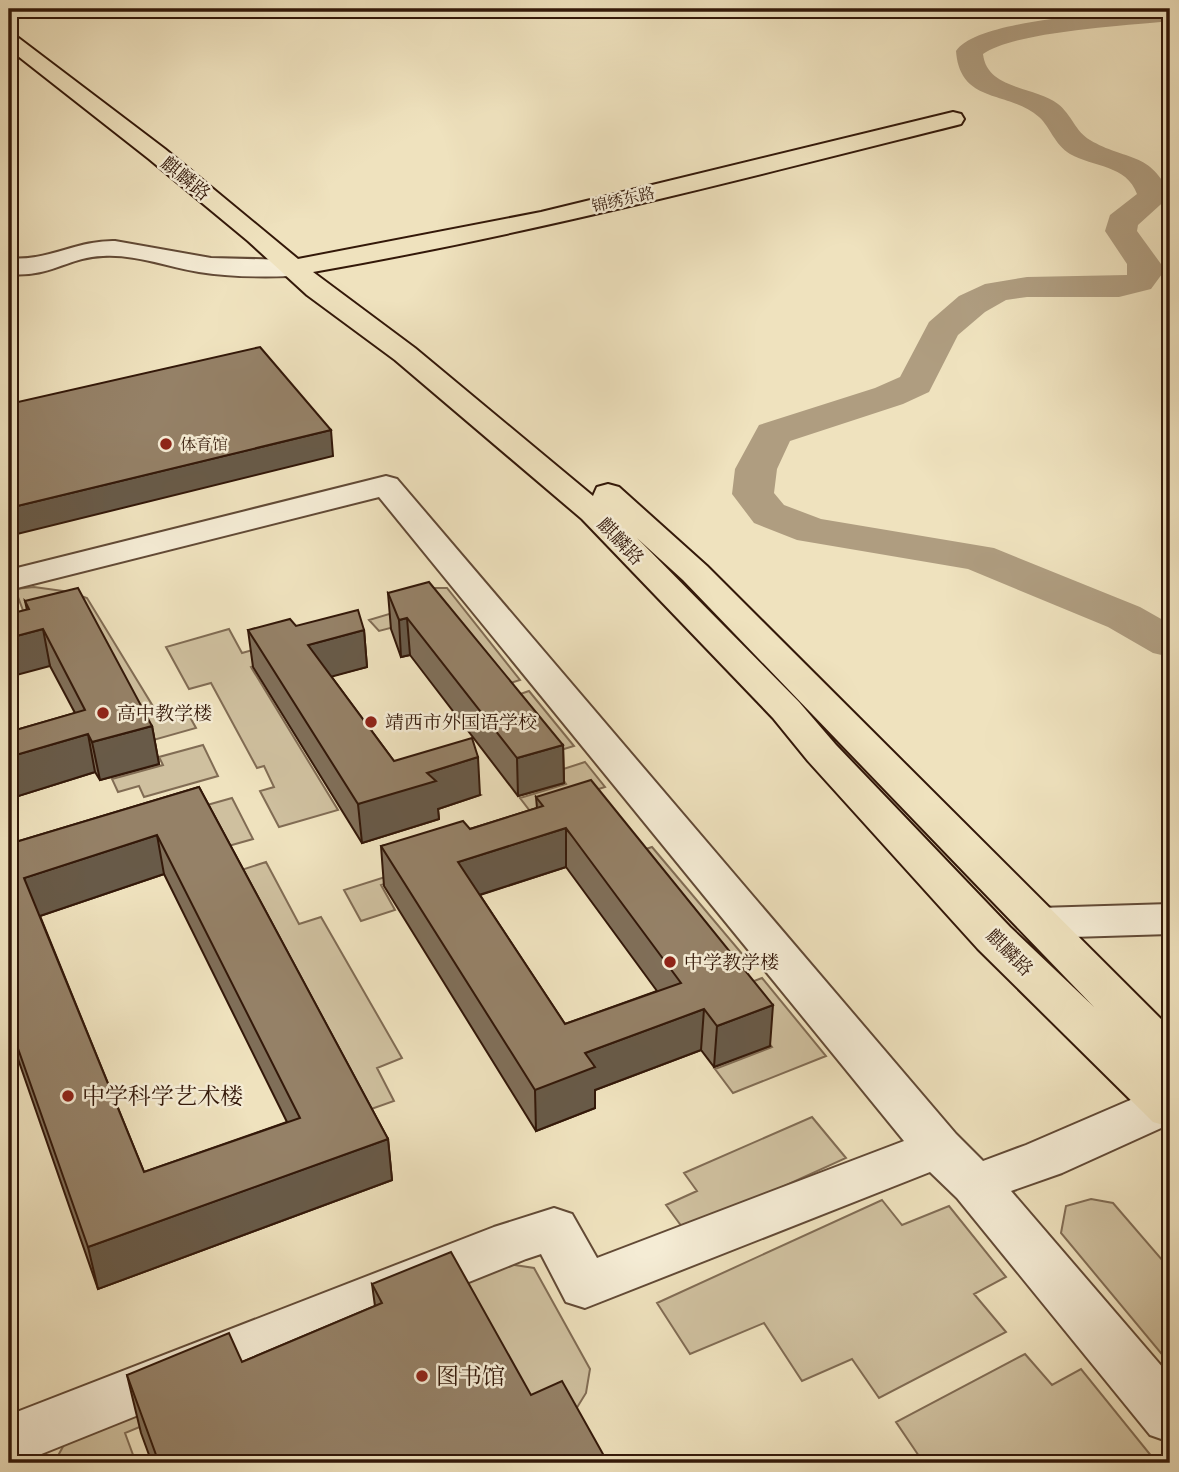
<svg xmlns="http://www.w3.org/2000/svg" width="1179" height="1472" viewBox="0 0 1179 1472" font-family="Vollkorn,'Noto Serif SC',serif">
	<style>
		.green { fill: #cfc09f; stroke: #816c54; stroke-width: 2 }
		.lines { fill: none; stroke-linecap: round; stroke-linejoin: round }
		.river { fill: #af9d80; fill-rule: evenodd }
		.minor-casing { stroke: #624a36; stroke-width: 4 }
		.major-casing { stroke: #331809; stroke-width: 4 }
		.minor { fill: #f5ecd5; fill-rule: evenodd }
		.major { fill: #efe2be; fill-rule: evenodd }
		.wall { fill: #806f59; stroke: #331809; stroke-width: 2; fill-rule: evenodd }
		.shaded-wall { fill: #685a48; stroke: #331809; stroke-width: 2 }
		.building { fill: #958167; stroke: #331809; stroke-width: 2; fill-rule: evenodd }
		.poi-dot { fill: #8f2418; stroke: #f5ecd5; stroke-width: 2.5 }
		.labels { text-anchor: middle; stroke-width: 5; stroke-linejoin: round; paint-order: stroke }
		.far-street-label { font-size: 16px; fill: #331809; stroke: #f5ecd5 }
		.far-poi-label { font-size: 16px; fill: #331809; stroke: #f5ecd5; text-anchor: start }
		.street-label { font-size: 19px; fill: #331809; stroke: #f5ecd5 }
		.poi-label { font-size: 19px; fill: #331809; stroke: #f5ecd5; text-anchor: start }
		.near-poi-label { font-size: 23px; fill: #331809; stroke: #f5ecd5; text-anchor: start }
	</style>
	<rect width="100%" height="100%" fill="#efe2be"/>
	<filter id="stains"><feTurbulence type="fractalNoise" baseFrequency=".00286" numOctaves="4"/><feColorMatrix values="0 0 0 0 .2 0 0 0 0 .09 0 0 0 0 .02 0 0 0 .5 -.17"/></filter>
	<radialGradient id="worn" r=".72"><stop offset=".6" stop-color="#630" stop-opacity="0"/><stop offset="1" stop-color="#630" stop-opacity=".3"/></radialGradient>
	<!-- green -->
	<path class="green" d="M34 587 70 592 87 598 159 716 186 710 196 728 150 741 33 637 15 589Z
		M435 588H447L520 680 491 689 433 617 379 631 369 620 403 610 417 593Z
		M229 629 242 653 281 642 288 655 251 667 338 810 279 827 260 791 274 787 264 766 257 768 211 683 189 689 166 647Z
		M529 691 574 746 544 755 500 701Z
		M203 745 218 776 144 797 139 786 118 792 112 779 163 765 159 757Z
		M585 762 605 787 530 811 520 798 566 784 557 771Z
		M232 798 253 839 218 849 154 820Z
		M652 847 749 962 716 975 622 857Z
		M266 862 299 924 321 917 402 1058 377 1068 394 1101 360 1113 232 873Z
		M423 865 426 870 381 885 395 910 361 921 344 890Z
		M762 978 826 1056 733 1093 715 1069 772 1047 728 991Z
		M812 1117 846 1158 685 1231 666 1205 697 1191 684 1173Z
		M1091 1199 1113 1203 1170 1269V1364L1061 1233 1066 1206Z
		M882 1200 902 1225 949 1206 1006 1277 974 1294 1006 1332 879 1398 852 1359 802 1381 764 1323 690 1354 657 1303Z
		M508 1264 534 1268 590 1369 586 1393 573 1414 543 1422 378 1317Z
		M1025 1354 1052 1385 1081 1369 1157 1463H913L921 1459 896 1422Z
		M238 1386 125 1433 136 1463H54L65 1443 86 1424Z"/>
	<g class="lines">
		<!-- river -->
		<path class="river" d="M1143 9H1170V21C1126 26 1016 31 983 54 987 90 1035 86 1058 104 1072 115 1075 131 1090 140 1125 161 1152 151 1170 196L1138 225 1137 231 1161 264 1162 274 1151 289 1119 297H1027L1006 300 985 312 958 335 929 392 903 404 790 441 777 469 774 493 784 505 821 519 994 548 1140 607 1170 624V657L1153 653 1108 627 968 569 797 540 754 523 732 494 735 469 759 425 875 388 900 377 929 322 959 296 985 284 1027 277 1127 275V264L1105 231 1110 215 1137 194C1127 165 1093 167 1070 154 1054 144 1051 128 1039 117 1009 90 960 105 956 51 977 20 1104 14 1143 9Z"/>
		<!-- minor casing -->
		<g class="minor-casing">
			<path id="minor" d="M115 241 211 258 291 260 300 262 304 268 300 274 291 276C260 277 230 277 199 272 167 267 136 254 103 256 68 257 50 278 9 274V258C47 262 76 240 115 241Z
				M386 476 397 479 956 1134 983 1161 1026 1145 1149 1092 1170 1088V1124L1062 1173 1011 1191 1170 1376V1442L1150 1435 957 1198 930 1172 585 1308 566 1302 541 1254 526 1259 29 1459 9 1463V1415L494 1227 554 1208 572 1214 597 1258 904 1141 379 497 9 590V570Z
				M1170 904V934L1039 938 1024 933 1017 923 1024 913 1039 908Z"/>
		</g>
		<!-- major casing -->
		<g class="major-casing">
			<path id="major" d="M9 34 16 36 165 149 298 259 541 212 953 112 961 114 964 119 961 124C746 178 531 234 313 272L415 348 593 496 597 487 608 484 619 487 707 566 1170 1028V1074L1162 1072 1170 1080V1127L1153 1122 978 949 808 761 773 718 582 519 395 360 307 295 248 241 149 159 9 49ZM637 538 683 580 1094 1007 1010 927 836 745 799 702Z"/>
		</g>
		<!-- minor -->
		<use href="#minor" class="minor"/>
		<!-- major -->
		<use href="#major" class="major"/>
	</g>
	<!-- wall -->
	<path class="wall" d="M388 593 563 745 564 783 518 796 410 655 401 657 391 629Z
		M25 601 152 726 159 764 100 780 95 772 9 799V732L75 713 50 666 27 610Z
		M248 630H364L367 667 331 676 394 761 480 795 438 809 439 819 362 843 253 667Z
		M199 787 388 1139 392 1180 98 1289 9 1033V844ZM164 874 287 1122 144 1172 40 916Z
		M536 797 770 1046 714 1067 701 1050 595 1090V1108L536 1131 384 886 381 846 470 829 537 808ZM566 867 657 991 565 1024 480 895Z
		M372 1284 531 1395 608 1463H152L141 1433 127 1375 242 1362 375 1306Z"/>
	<!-- shaded-wall -->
	<path class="shaded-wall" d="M331 430 333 456 9 536V508Z
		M407 618 410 655 401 657 399 620Z
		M43 629 50 666 9 677V638Z
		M364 630 367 667 312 682 308 645Z
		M152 726 159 764 100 780 92 742Z
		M88 734 95 772 9 799V757Z
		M563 745 564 783 518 796 517 758Z
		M478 757 480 795 438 809 439 819 362 843 358 804 427 773Z
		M566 828V867L460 901 458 862Z
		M157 835 164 874 34 918 24 878Z
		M773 1005 770 1046 714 1067 717 1026Z
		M704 1009 701 1050 595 1090V1108L536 1131 535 1090 585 1053Z
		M388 1139 392 1180 98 1289 88 1247Z"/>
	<!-- building -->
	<path class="building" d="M260 347 331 430 9 508V404Z
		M429 582 563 745 517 758 407 618 399 620 388 593Z
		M78 588 152 726 92 742 88 734 9 757V732L85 710 43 629 9 638V614L29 609 25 601Z
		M358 610 364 630 308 645 394 761 472 738 478 757 427 773 436 781 358 804 248 630 290 619 296 626Z
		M591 780 773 1005 717 1026 704 1009 585 1053 595 1067 535 1090 381 846 463 821 470 829 543 806 536 797ZM566 828 681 983 565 1024 458 862Z
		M199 787 388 1139 88 1247 9 1023V844ZM157 835 300 1118 144 1172 24 878Z
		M451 1252 531 1395 562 1381 608 1463H159L127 1375 229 1333 242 1362 382 1303 372 1284Z"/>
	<!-- markers -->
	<g class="poi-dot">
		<circle cx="166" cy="444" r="7"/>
		<circle cx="103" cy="713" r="7"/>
		<circle cx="371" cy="722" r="7"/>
		<circle cx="670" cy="962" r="7"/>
		<circle cx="68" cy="1096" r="7"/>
		<circle cx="422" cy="1376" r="7"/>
	</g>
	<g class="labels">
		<!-- far-street labels -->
		<g class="far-street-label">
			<text transform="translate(623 199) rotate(-13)" y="6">锦绣东路</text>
		</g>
		<!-- far-poi labels -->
		<g class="far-poi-label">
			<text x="180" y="450">体育馆</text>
		</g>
		<!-- street labels -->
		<g class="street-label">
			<text transform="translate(186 178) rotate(39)" y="7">麒麟路</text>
			<text transform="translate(621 541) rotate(46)" y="7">麒麟路</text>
			<text transform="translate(1010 952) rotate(45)" y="7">麒麟路</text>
		</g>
		<!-- poi labels -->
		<g class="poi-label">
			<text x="117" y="720">高中教学楼</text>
			<text x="385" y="729">靖西市外国语学校</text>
			<text x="684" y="969">中学教学楼</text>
		</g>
		<!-- near-poi labels -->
		<g class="near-poi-label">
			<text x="82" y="1104">中学科学艺术楼</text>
			<text x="436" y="1384">图书馆</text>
		</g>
	</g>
	<!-- margin -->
	<rect width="1179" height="1472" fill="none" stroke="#efe2be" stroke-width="35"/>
	<rect x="10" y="10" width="1158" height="1451" fill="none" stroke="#331809" stroke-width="3.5"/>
	<rect x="18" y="18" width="1144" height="1437" fill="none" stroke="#331809" stroke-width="2"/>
	<rect width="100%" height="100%" filter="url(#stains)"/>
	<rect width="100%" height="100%" fill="url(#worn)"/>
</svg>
